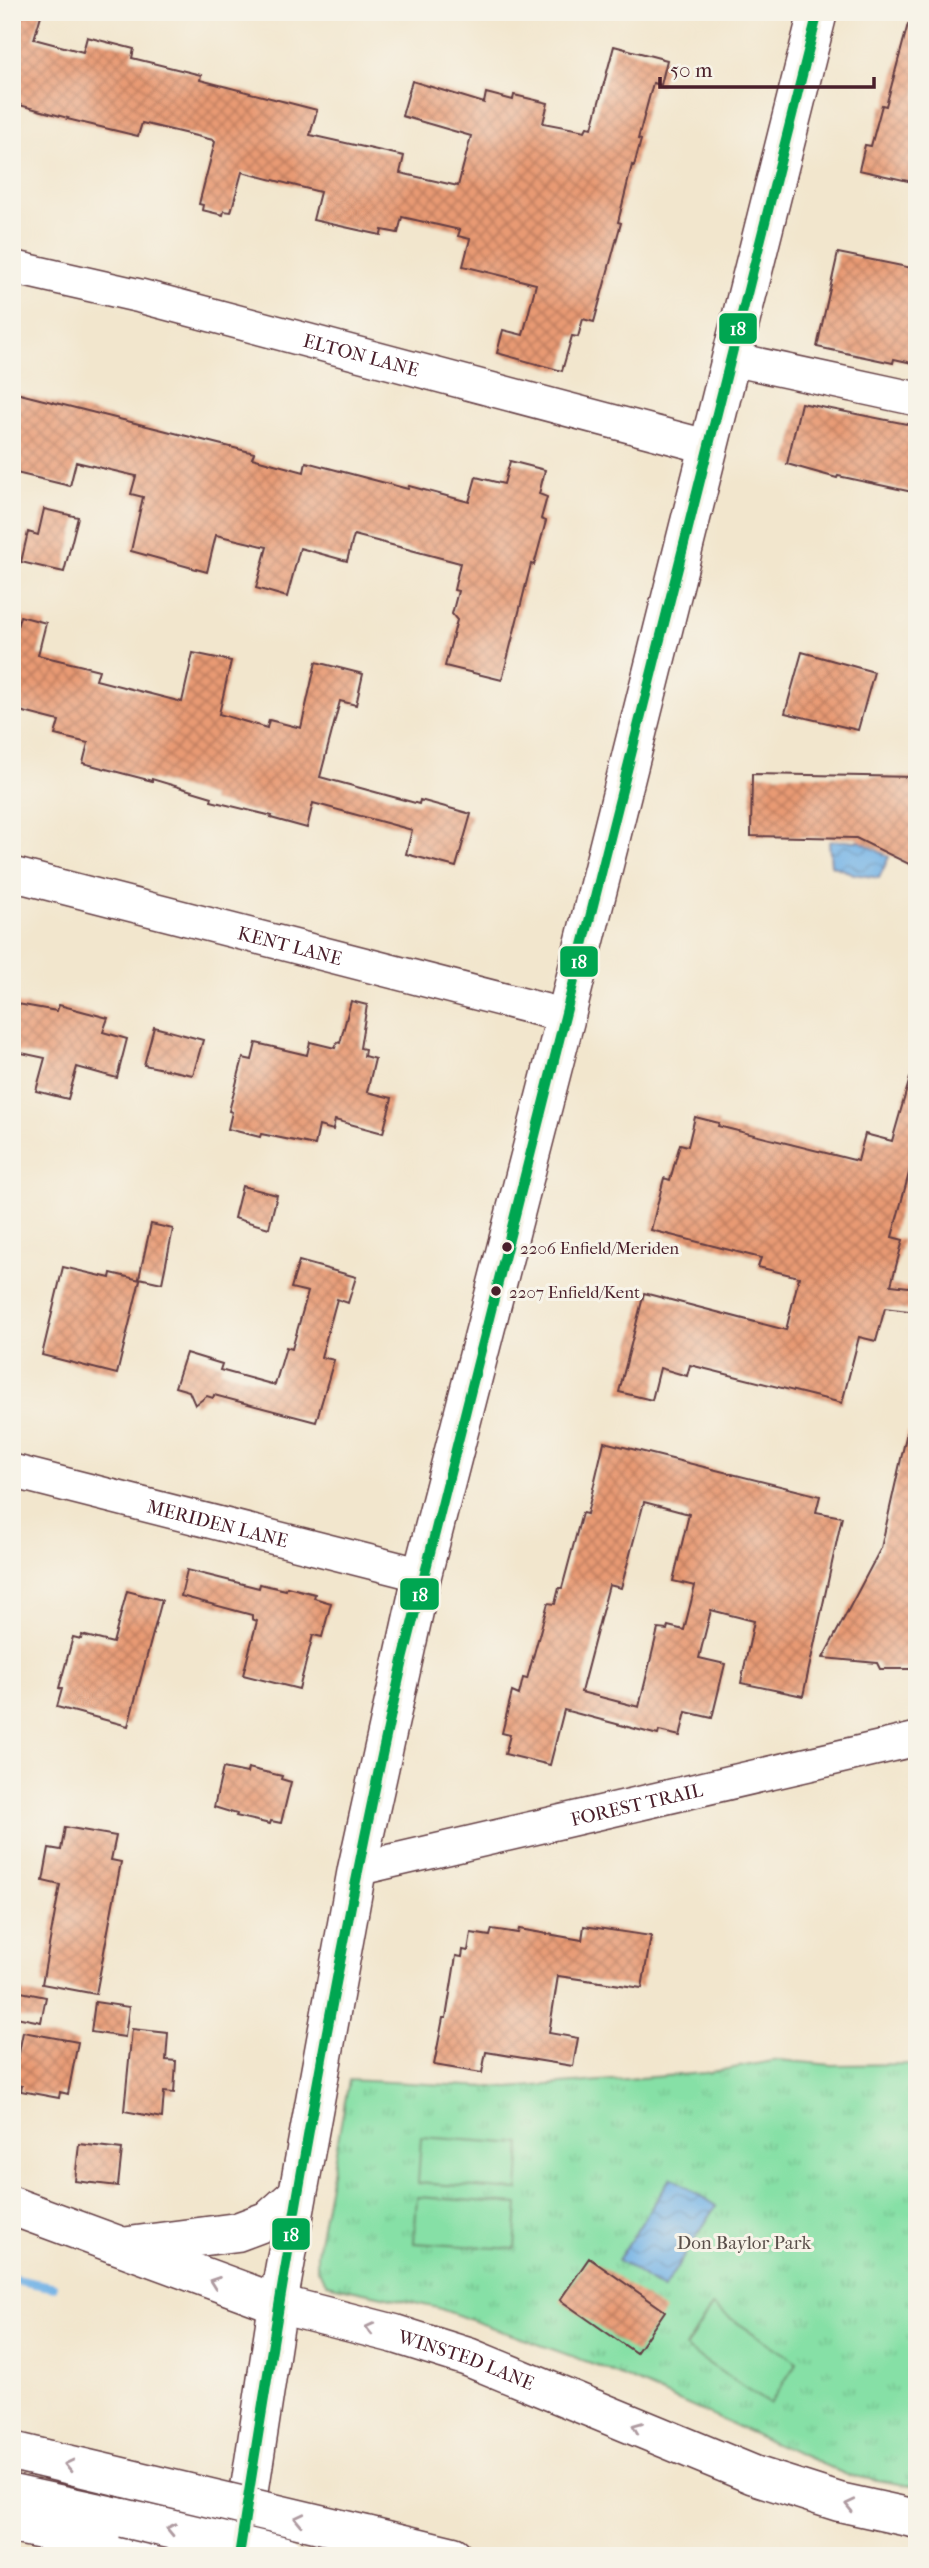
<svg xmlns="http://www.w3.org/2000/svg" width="929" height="2568" viewBox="0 0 929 2568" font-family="'IM FELL French Canon',serif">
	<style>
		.park { fill: url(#park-tufts); stroke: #688068; stroke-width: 2 }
		.garden { fill: #86e0a6; stroke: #688068; stroke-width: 2 }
		.water { fill: url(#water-waves); stroke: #5e6888; stroke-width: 2 }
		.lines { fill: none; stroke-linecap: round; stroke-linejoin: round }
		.stream { stroke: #72b2e6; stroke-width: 9 }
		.building { fill: url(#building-cross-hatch); fill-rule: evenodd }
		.minor-casing { stroke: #633d43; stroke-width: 36 }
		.tertiary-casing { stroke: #633d43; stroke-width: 41 }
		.secondary-casing { stroke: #633d43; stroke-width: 41 }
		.primary-casing { stroke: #633d43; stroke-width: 41 }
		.motorway-casing { stroke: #633d43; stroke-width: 41 }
		.minor { stroke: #fff; stroke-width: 33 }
		.tertiary { stroke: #fff; stroke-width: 38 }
		.secondary { stroke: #fff; stroke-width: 38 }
		.primary { stroke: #fff; stroke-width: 38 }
		.motorway { stroke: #fff; stroke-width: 38 }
		.motorway-bridge-casing { stroke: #633d43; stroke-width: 41; stroke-linecap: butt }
		.motorway-bridge { stroke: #fff; stroke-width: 38 }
		.bus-1-casing { stroke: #f7f3e8; stroke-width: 16 }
		.bus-1 { stroke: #00a651; stroke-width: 10 }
		.oneway { stroke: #ae9aa0 }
		.bus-dot { fill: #4a1f2b; stroke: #f7f3e8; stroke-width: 2.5 }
		.labels { text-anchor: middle; stroke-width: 6; stroke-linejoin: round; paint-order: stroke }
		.bus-label { font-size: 17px; fill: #4a1f2b; stroke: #f7f3e8; text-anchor: start }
		.street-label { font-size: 19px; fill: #4a1f2b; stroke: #f7f3e8 }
		.park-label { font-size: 19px; fill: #594f4a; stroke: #f7f3e8 }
		.line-badge { stroke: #f7f3e8; stroke-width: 2.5 }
		.badge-label { font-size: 19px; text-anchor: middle; font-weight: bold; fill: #fff }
	</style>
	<defs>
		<pattern id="park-tufts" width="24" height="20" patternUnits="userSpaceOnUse" patternTransform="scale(1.75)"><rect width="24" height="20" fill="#86e0a6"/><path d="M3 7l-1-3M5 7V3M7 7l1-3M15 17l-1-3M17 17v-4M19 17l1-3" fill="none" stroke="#75c08f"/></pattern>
		<pattern id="water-waves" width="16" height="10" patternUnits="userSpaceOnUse" patternTransform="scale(1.75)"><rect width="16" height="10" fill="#72b2e6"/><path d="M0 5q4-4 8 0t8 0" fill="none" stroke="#6090bb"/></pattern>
		<pattern id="building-cross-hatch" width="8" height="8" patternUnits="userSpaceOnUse" patternTransform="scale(1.75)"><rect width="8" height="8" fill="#e89a73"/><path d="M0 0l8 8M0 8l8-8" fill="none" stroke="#be7d5f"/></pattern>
	</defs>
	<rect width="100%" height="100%" fill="#f7f3e8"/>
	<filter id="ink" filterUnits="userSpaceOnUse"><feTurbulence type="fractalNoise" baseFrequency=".0143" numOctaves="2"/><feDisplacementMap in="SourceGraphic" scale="14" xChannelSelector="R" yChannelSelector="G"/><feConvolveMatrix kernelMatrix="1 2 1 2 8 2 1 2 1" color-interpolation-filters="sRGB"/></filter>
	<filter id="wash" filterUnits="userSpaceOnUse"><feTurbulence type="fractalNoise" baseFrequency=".00686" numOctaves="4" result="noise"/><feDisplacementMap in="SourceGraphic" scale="28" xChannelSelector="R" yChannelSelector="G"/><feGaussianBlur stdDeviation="1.57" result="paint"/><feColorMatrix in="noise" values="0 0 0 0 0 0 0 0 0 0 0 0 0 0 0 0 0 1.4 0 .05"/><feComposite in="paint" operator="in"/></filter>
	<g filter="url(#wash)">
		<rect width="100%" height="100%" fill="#f2e6cd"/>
		<!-- park -->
		<path class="park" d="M917 2056V2487L847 2475 599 2366 438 2308 327 2284 317 2269V2253L349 2080 509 2088 705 2073 779 2060 832 2065 915 2064Z"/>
		<!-- garden -->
		<path class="garden" d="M421 2137 521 2144 518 2190 418 2183Z
			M417 2197 518 2204 515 2249 414 2243Z
			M712 2306 797 2362 770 2404 685 2348Z"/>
		<!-- water -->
		<path class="water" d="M834 841H860L889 857 879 878 854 874 831 865 829 842Z
			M671 2177 716 2206 663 2289 618 2260Z"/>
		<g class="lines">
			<!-- stream -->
			<path class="stream" d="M12 2279 53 2287"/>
		</g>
		<g id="blocks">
			<!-- building -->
			<path class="building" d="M12 12H42L34 39 83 52 87 37 134 49 132 58 201 75 200 80 317 110 310 135 404 156 400 173 458 186 471 136 402 116 412 81 484 103 486 93 513 100 514 95 548 103 543 123 585 131 587 127 592 128 614 46 667 60 661 85 653 83 638 139 641 140 634 166 632 165 618 222 621 223 594 322 583 319 578 337 572 336 562 371 497 353 503 330 523 335 536 284 463 266 470 239 458 236 460 230 402 217 398 233 382 230 381 235 313 220 320 192 242 172 231 212 224 211 223 215 202 210 203 205 199 204 215 142 213 140 142 123 138 136 67 119 68 118 12 103Z
				M908 24 917 25V183L859 170 865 145 871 146 882 105 886 106Z
				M838 253 917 269V364L894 359 893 363 817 347Z
				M12 392 254 453 252 458 304 472 306 462 408 489 409 486 469 502 476 477 504 484 510 461 545 470 539 494 547 497 541 519 546 521 534 565 531 564 502 680 445 666 457 620 452 614 458 591 454 590 460 563 354 535 347 561 300 548 287 597 256 588 267 547 216 535 207 572 131 551 143 497 131 494 136 476 76 462 70 486 12 472Z
				M801 403 917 426V493L838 476 837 478 787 464Z
				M44 509 78 517 64 572 21 562 28 532 38 535Z
				M20 616 46 623 38 655 99 670 96 680 182 702 193 653 231 661 219 714 267 728 269 720 301 728 316 662 363 674 356 705 340 701 320 777 419 804 420 800 471 814 456 867 406 854 412 830 313 803 307 828 271 818 272 816 211 801 212 797 152 779V781L83 763 88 743 55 735 59 721 12 709V647Z
				M802 652 874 672 858 730 785 713Z
				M752 774 917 777V868L856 838 751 836Z
				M351 1001 367 1005 360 1048 365 1049 364 1056 375 1059 367 1092 392 1098 383 1133 335 1120 333 1130 319 1126 315 1145 261 1134 260 1137 228 1129 232 1112 229 1111 243 1058 252 1060 256 1043 307 1055 310 1042 335 1048 337 1042 340 1043Z
				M12 1003 57 1011 59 1005 108 1018 103 1032 127 1039 117 1078 77 1067 68 1099 36 1091 45 1058 12 1051Z
				M154 1027 203 1040 193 1075 144 1065Z
				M910 1078 917 1079V1143L892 1237 903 1240 891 1285 917 1288V1312L885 1308 876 1341 859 1337 842 1403 690 1365 687 1376 660 1368 652 1400 619 1392 644 1293 786 1330 799 1277 758 1267 761 1258 651 1230 664 1178 670 1180 680 1144 688 1146 695 1117 719 1123 718 1126 858 1161 865 1134 892 1141Z
				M242 1186 277 1195 269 1228 234 1218Z
				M151 1224 173 1229 162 1283 139 1278Z
				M299 1261 356 1277 348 1303 337 1299 321 1357 334 1360 316 1422 214 1395 213 1398 207 1396 195 1405 189 1391 175 1387 186 1353 222 1364 220 1370 275 1385 286 1347 292 1349 308 1292 291 1288Z
				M63 1267 110 1278 111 1273 140 1280 117 1374 42 1355Z
				M907 1432 917 1433V1669H880L877 1663 823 1658 881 1548Z
				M604 1442 820 1496 816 1512 842 1517 803 1696 741 1683 754 1621 711 1610 699 1658 725 1664 712 1718 686 1712 680 1736 659 1731 658 1735 564 1710 550 1765 505 1754 510 1735 502 1733 512 1692 519 1695 523 1678 527 1679 548 1603 555 1604 559 1588H562L582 1513 587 1514ZM644 1502 689 1514 673 1581 695 1586 684 1630 668 1626 667 1630 658 1629 639 1707 581 1692 609 1585 621 1588Z
				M187 1570 259 1588 260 1584 286 1590 287 1587 315 1594 314 1598 331 1603 322 1637 313 1635 299 1689 243 1675 257 1621 252 1619V1615L181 1596Z
				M127 1591 162 1600 128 1726 57 1707 62 1689 59 1688 73 1637 81 1639 82 1635 113 1643Z
				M223 1768 247 1773 248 1768 282 1776 281 1779 291 1782 281 1823 271 1821 270 1824 236 1816 237 1814 214 1807Z
				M65 1827 116 1836 111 1860 121 1862 96 1994 42 1984 60 1885 43 1881 49 1848 61 1850Z
				M584 1926 651 1936 642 1988 558 1976 549 2033 578 2038 573 2066 486 2052 482 2073 434 2065 443 2018H446L456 1956 462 1957 463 1950 468 1951 471 1933 490 1936 492 1929 518 1933 519 1929 582 1940Z
				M21 1992 46 1997 41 2022 16 2017Z
				M95 2002 129 2007 125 2037 91 2032Z
				M132 2029 168 2033 166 2060 176 2061 174 2093 164 2092 162 2118 124 2111Z
				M23 2032 78 2042 68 2094 60 2092 59 2098 21 2091 22 2086 13 2084Z
				M79 2144 122 2149 118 2186 75 2181Z
				M589 2258 665 2311 636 2353 560 2300Z"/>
		</g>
	</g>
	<g filter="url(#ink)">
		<use href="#blocks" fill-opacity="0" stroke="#633d43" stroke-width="2"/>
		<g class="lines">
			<!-- minor casing -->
			<g class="minor-casing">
				<g id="minor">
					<path id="s1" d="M12 267 140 296 709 447"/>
					<path d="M732 359 917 399"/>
					<path id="s2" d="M12 874 566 1016"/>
					<path id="s3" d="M12 1471 422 1575"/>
					<path id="s4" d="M357 1869 917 1739"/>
				</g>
			</g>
			<!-- tertiary casing -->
			<g class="tertiary-casing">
				<path id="tertiary" d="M278 2304 357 1869 422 1575 566 1016 818 12"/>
			</g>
			<!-- secondary casing -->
			<g class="secondary-casing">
				<g id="secondary">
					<path id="s5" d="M12 2206 278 2304 395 2334 468 2357 754 2475 839 2502 917 2519"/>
					<path d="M129 2246 237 2232 269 2220 297 2195"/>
				</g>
			</g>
			<!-- primary casing -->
			<g class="primary-casing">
				<path id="primary" d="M242 2540 278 2304"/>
			</g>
			<!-- motorway casing -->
			<g class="motorway-casing">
				<path id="motorway" d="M12 2451 126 2478
					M12 2494 123 2518
					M12 2524 170 2556
					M366 2535 453 2556"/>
			</g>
			<!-- minor -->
			<use href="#minor" class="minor"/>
			<!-- tertiary -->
			<use href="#tertiary" class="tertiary"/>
			<!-- secondary -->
			<use href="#secondary" class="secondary"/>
			<!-- primary -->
			<use href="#primary" class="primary"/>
			<!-- motorway -->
			<use href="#motorway" class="motorway"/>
			<!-- motorway-bridge casing -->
			<g class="motorway-bridge-casing">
				<path id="motorway-bridge" d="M126 2478 366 2535
					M123 2518 285 2556"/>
			</g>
			<!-- motorway-bridge -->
			<use href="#motorway-bridge" class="motorway-bridge"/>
			<!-- bus-1 casing -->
			<g class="bus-1-casing">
				<path id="bus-1" d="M239 2556C286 2254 336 1954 404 1656L818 12"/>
			</g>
			<!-- bus-1 -->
			<use href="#bus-1" class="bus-1"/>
		</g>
		<!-- one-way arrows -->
		<defs><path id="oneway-chevron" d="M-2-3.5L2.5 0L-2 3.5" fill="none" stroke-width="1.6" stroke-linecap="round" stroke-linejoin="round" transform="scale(1.75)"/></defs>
		<g class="oneway">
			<use href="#oneway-chevron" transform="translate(214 2282) rotate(-160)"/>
			<use href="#oneway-chevron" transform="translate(370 2328) rotate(-166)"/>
			<use href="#oneway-chevron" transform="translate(637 2427) rotate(-158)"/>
			<use href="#oneway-chevron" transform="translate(69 2465) rotate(-167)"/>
			<use href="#oneway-chevron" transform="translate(850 2505) rotate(-167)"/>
			<use href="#oneway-chevron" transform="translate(299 2519) rotate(-167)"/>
			<use href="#oneway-chevron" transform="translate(171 2529) rotate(-167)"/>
		</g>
	</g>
	<!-- markers -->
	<g class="bus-dot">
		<circle cx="507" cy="1247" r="6"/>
		<circle cx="496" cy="1291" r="6"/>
	</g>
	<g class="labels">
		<!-- bus labels -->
		<g class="bus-label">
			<text x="520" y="1254">2206 Enfield/Meriden</text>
			<text x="509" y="1298">2207 Enfield/Kent</text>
		</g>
		<!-- street labels -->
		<g class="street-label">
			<text dy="7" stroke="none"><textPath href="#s1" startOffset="360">ELTON LANE</textPath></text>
			<text dy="7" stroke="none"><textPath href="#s2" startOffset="287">KENT LANE</textPath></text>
			<text dy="7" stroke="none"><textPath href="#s3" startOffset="212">MERIDEN LANE</textPath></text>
			<text dy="7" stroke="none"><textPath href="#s4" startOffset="287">FOREST TRAIL</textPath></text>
			<text dy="7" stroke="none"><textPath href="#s5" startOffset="480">WINSTED LANE</textPath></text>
		</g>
		<!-- park labels -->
		<g class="park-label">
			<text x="744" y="2249">Don Baylor Park</text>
		</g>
	</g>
	<g class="line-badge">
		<rect x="718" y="312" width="40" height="33" rx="7" fill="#00a651"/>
		<rect x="559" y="945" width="40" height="33" rx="7" fill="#00a651"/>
		<rect x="399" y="1577" width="41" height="34" rx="7" fill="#00a651"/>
		<rect x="271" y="2217" width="40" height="34" rx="7" fill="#00a651"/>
	</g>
	<g class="badge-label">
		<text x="738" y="335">18</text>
		<text x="579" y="968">18</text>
		<text x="420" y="1601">18</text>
		<text x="291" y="2241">18</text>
	</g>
	<!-- margin -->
	<rect width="929" height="2568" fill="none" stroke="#f7f3e8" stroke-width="42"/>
	<!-- scale -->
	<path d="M660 77v10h214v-10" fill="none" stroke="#4a1f2b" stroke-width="3.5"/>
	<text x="670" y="77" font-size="21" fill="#4a1f2b" stroke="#f7f3e8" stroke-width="5" paint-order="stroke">50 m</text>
</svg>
